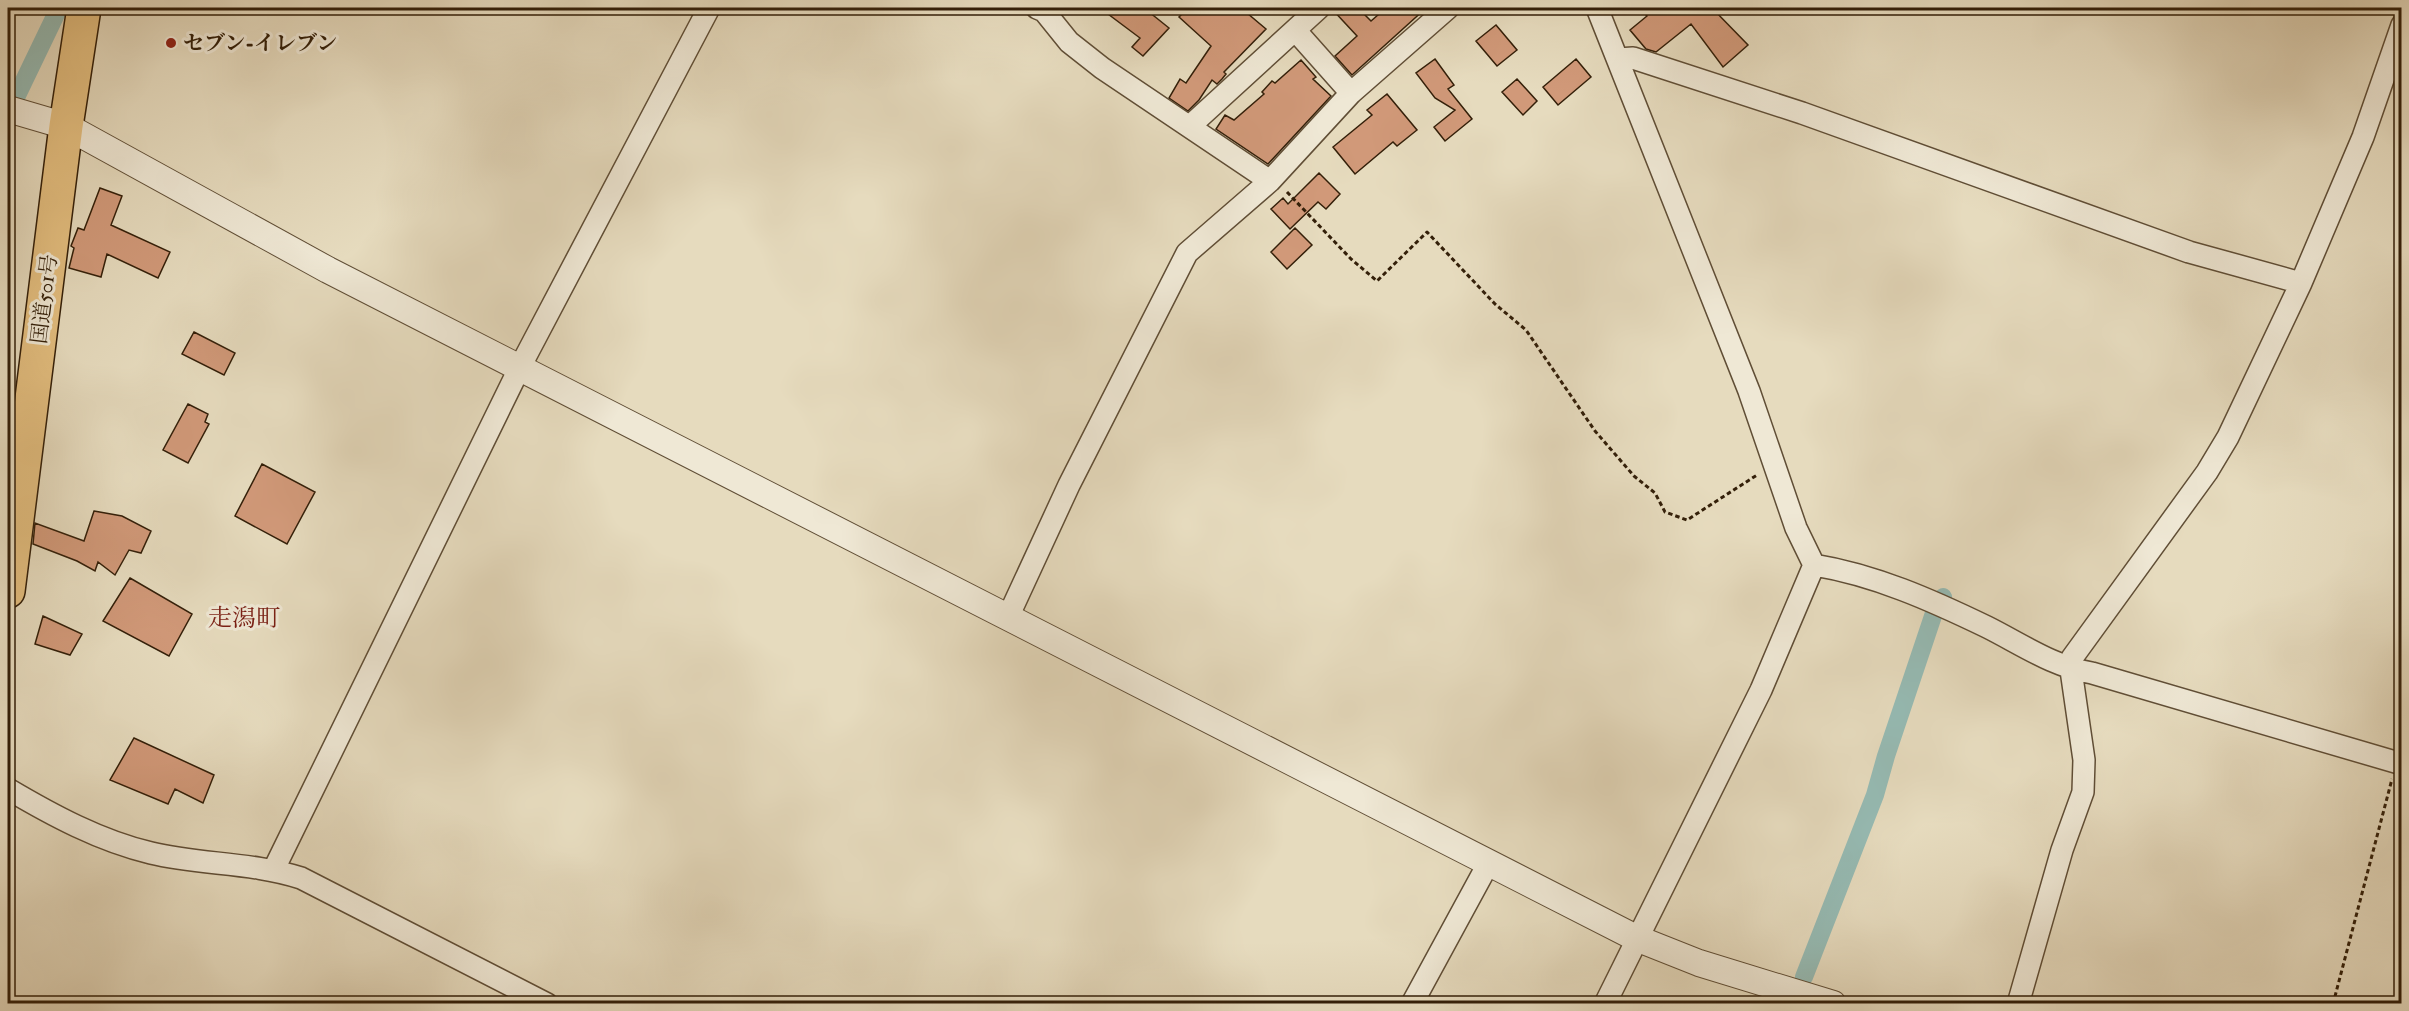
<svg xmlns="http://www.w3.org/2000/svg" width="2409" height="1011" viewBox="0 0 2409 1011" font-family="'IM FELL Double Pica','Noto Serif JP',serif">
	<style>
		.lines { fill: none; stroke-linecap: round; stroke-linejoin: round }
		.canal { stroke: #96bbb4; stroke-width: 18 }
		.building { fill: #d19979; stroke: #331f09; stroke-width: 1.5 }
		.minor-casing { stroke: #604e36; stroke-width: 24 }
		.tertiary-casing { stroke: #604e36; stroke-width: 28 }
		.trunk-casing { stroke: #331f09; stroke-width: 36 }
		.path { stroke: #331f09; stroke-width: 3; stroke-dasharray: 4.5 3; stroke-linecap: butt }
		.minor { stroke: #efe8d5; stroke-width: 21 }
		.tertiary { stroke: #efe8d5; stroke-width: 26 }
		.trunk { stroke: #e3be7f; stroke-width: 33 }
		.poi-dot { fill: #8f2418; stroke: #efe8d5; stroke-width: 2 }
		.labels { text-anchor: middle; stroke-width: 6; stroke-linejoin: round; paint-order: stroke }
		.poi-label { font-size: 21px; font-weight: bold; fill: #331f09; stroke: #efe8d5; text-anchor: start }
		.street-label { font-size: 21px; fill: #331f09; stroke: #efe8d5 }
		.quarter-label { font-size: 24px; fill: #7a1f14; stroke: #efe8d5 }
	</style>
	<rect width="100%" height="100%" fill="#e6dbbe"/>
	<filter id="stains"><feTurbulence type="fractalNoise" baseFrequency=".00333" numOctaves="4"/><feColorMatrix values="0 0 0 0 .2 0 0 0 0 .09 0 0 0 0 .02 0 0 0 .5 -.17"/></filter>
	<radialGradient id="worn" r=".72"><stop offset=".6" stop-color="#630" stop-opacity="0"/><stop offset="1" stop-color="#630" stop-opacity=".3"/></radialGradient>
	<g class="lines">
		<!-- canal -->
		<path class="canal" d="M8 114 59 8
			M1804 977 1875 795 1886 756 1933 616 1943 597"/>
	</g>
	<!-- building -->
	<path class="building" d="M1100 8H1144L1169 28 1143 56 1132 47 1140 38Z
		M1188 8H1241L1266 29 1224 72 1226 74 1222 79 1217 84 1212 80 1199 100 1188 111 1169 98 1180 79 1186 83 1211 46 1179 17Z
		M1331 8H1358L1371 21 1386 8H1426L1352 75 1335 56 1357 36Z
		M1640 8H1712L1748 45 1723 67 1691 24 1656 52 1646 49 1630 30 1647 16Z
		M1496 25 1517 50 1497 66 1476 41Z
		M1435 59 1454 85 1448 89 1472 119 1445 141 1434 127 1455 110 1435 98 1416 73Z
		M1576 59 1591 77 1558 105 1543 87Z
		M1301 60 1316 77 1313 79 1331 96 1268 164 1216 129 1225 115 1234 120 1264 94 1262 92 1272 81 1275 83Z
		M1517 79 1537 101 1523 115 1502 92Z
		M1387 94 1417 130 1397 146 1393 142 1355 174 1333 147 1372 115 1367 110Z
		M1319 173 1340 194 1326 209 1318 202 1290 229 1271 209 1283 198 1288 204Z
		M100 188 122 196 111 225 170 252 158 278 107 254 101 277 69 268 74 248 71 246 78 228 84 230Z
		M1295 228 1312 245 1287 269 1271 252Z
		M194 332 235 353 224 375 182 354Z
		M188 404 208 414 205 422 209 424 188 463 163 450Z
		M262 464 315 492 287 544 235 516Z
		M94 511 122 516 151 531 141 553 129 550 115 575 98 562 95 571 77 561 33 544 35 523 84 541Z
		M130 578 192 614 169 656 103 621Z
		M43 616 82 634 70 655 35 644Z
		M134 738 214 775 203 803 175 789 168 804 110 780Z"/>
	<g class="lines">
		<!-- minor casing -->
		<g class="minor-casing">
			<path id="minor" d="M1037 8 1044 11 1069 42 1102 68 1270 181
				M1597 8 1749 391 1796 528 1814 565 1761 690 1605 1004
				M1295 30 1351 93
				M1618 59 1633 58 1802 113 2189 252 2301 283
				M1190 126 1319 8
				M1814 565C1875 575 1931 600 1987 627 2021 644 2054 667 2092 673L2402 764
				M1008 617 1069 485 1187 253 1270 181 1351 93 1448 8
				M8 789C52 815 100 841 151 853 200 865 252 862 301 878L547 1004
				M274 869 520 367 709 8
				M1413 1002 1488 864
				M2018 1004 2062 850 2083 792 2084 760 2071 670 2072 658 2207 472 2228 437 2301 283 2363 137 2402 25"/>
		</g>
		<!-- tertiary casing -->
		<g class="tertiary-casing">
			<path id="tertiary" d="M8 109 66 126 328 270 1636 938 1699 963 1833 1004"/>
		</g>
		<!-- trunk casing -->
		<g class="trunk-casing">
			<path id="trunk" d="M8 591 66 126 84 8"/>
		</g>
		<!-- path -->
		<path class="path" d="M1287 192 1351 259 1377 281 1427 232 1495 304 1526 330 1595 431 1634 476 1655 493 1665 512 1687 520 1757 475
			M2333 1004 2392 779"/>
		<!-- minor -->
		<use href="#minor" class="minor"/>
		<!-- tertiary -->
		<use href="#tertiary" class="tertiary"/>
		<!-- trunk -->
		<use href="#trunk" class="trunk"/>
	</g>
	<!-- markers -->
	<circle class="poi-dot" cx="171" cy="43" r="6"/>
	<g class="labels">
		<!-- poi labels -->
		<g class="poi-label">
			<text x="183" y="50">セブン-イレブン</text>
		</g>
		<!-- street labels -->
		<g class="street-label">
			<text transform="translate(44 299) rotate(-83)" y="7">国道501号</text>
		</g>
		<!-- quarter labels -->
		<g class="quarter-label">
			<text x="244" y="626">走潟町</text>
		</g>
	</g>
	<!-- margin -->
	<rect width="2409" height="1011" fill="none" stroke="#e6dbbe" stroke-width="30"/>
	<rect x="9" y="9" width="2391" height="993" fill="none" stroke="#331f09" stroke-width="3"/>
	<rect x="15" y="15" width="2379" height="981" fill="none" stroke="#331f09" stroke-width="1.5"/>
	<rect width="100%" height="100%" filter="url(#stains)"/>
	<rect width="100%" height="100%" fill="url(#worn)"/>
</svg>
